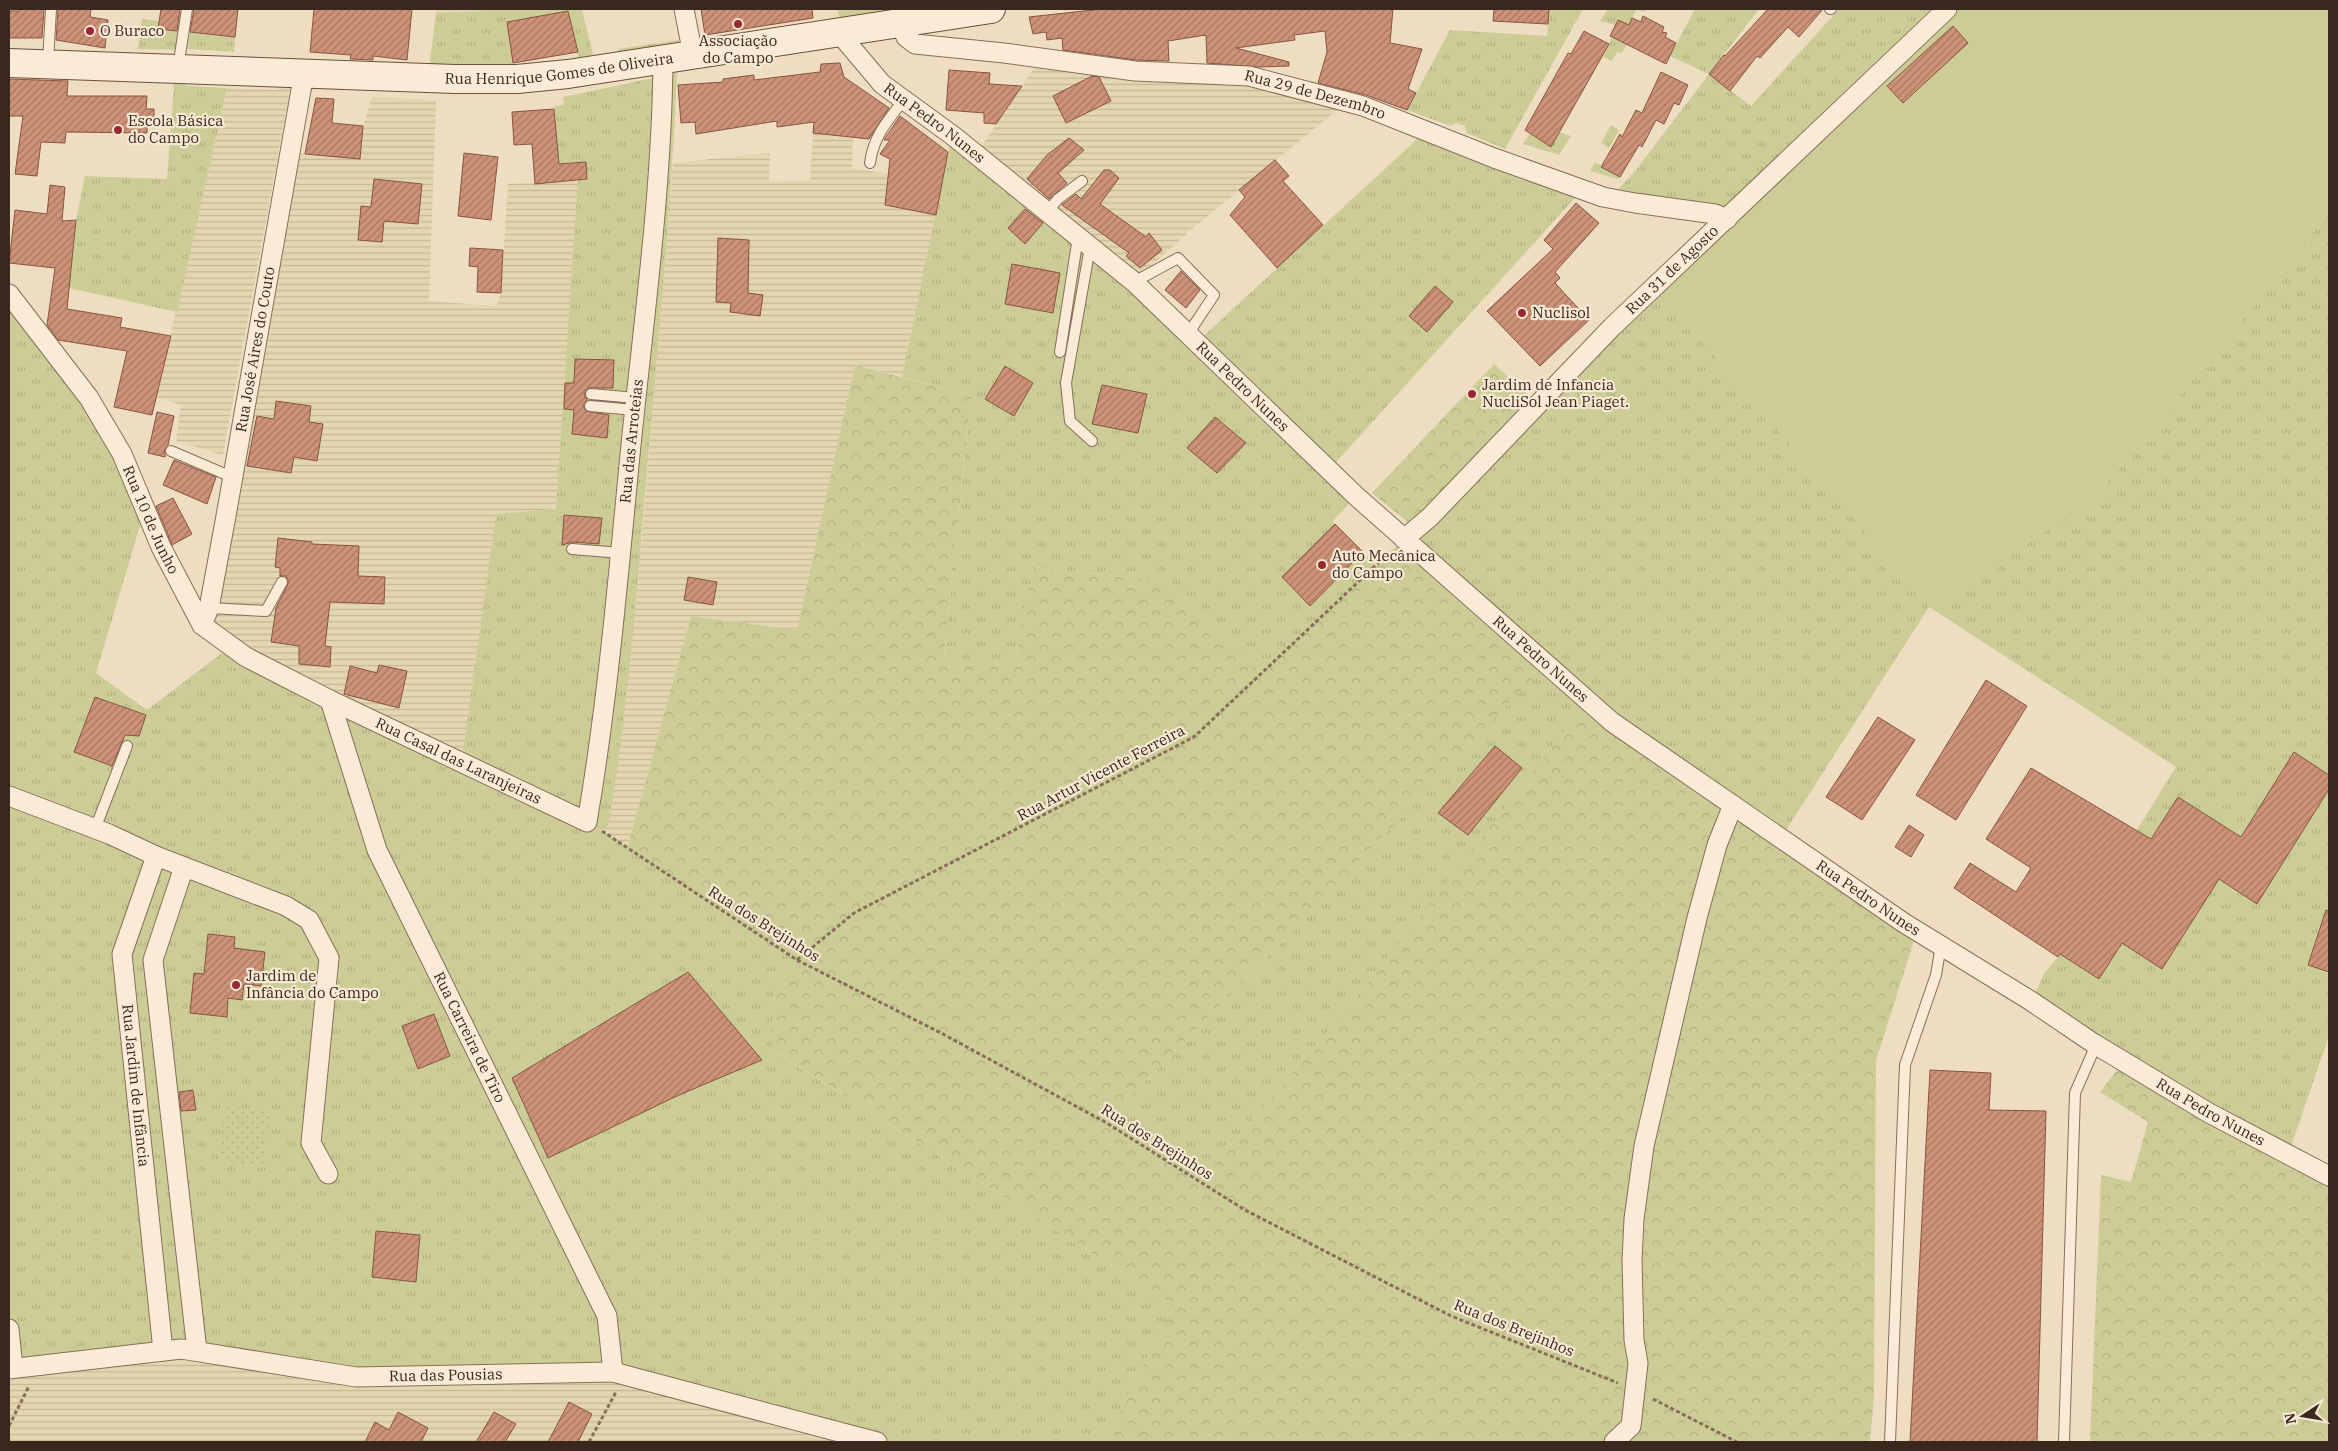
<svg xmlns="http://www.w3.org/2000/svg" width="2338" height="1451" viewBox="0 0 2338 1451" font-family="'IBM Plex Serif',serif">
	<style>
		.farmland { fill: url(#farmland-rules) }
		.grass { fill: url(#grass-tufts) }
		.forest { fill: url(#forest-crowns) }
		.park { fill: url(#park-dots) }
		.pitch { fill: #cccd96 }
		.building { fill: url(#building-hatch); stroke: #89543f }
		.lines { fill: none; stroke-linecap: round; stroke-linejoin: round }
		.lane-casing { stroke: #896e59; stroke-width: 12 }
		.street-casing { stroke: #896e59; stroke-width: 21 }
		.secondary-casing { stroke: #6b4f3c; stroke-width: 30 }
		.path { stroke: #896e59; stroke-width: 3; stroke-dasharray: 4 2.5; stroke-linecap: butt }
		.lane { stroke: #f9ebd6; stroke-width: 10 }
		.street { stroke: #f9ebd6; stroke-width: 19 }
		.secondary { stroke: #f9ebd6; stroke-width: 28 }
		.poi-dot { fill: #992835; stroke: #f6e8d2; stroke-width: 2 }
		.labels { text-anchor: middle; stroke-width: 4.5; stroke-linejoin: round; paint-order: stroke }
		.poi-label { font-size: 15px; fill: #39281e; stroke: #f6e8d2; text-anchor: start }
		.street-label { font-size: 15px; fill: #39281e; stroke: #f6e8d2 }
	</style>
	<defs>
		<pattern id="farmland-rules" width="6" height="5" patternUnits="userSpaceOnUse" patternTransform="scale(1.25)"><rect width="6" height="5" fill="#e4d6b0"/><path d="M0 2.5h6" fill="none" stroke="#c4b897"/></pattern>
		<pattern id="grass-tufts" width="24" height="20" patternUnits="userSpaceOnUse" patternTransform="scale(1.25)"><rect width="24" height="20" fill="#cccd96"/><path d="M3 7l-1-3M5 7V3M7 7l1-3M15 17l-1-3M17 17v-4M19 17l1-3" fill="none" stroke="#b0b081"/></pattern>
		<pattern id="forest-crowns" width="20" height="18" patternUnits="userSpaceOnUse" patternTransform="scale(1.25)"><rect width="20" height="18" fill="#cccd96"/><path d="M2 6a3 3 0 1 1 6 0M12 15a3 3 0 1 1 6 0" fill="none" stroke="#b0b081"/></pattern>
		<pattern id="park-dots" width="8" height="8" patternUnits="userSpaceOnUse" patternTransform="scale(1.25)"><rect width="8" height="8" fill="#cccd96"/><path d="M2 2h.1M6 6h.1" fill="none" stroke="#b0b081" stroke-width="1.8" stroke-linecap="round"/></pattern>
		<pattern id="building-hatch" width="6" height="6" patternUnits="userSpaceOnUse" patternTransform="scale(1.25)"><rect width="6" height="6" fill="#cd9278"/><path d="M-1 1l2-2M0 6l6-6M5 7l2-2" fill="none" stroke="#a77762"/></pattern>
	</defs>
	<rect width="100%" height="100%" fill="#efddc2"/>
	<!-- farmland -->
	<path class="farmland" d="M437 9H485L482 11 436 13Z
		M1041 58 1249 76 1347 102 1193 228 1134 282 976 154Z
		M278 83 291 84 223 455 176 441 181 405 156 397 227 88 278 90Z
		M372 97 436 100 429 301 496 306 501 293 508 184 578 180 564 409 556 509 496 514 464 752 330 700 205 625 290 152 360 159 363 126Z
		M813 133 853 138 852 168 888 174 885 205 936 215 902 377 855 365 797 631 691 616 627 849 600 830 608 826 642 537 673 163 770 153 769 182 810 180Z
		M181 1349 613 1372 890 1442H9V1361Z"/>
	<!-- grass -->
	<path class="grass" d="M485 9H586L582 10 594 58 579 61 568 11 508 22 514 68H429L436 13 482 11Z
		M837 9H903L840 19Z
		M1549 9H1583L1505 149 1467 133 1465 126 1456 123 1451 126 1407 110 1450 30 1547 36Z
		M1608 9H1646V12L1636 10 1629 25 1618 20 1615 25 1600 21Z
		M1695 9H1759L1709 74 1751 106 1839 9H1947L1727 219 1610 198 1636 170 1709 74 1670 56Z
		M142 19 160 21 159 29 181 32 178 50 138 49Z
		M190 32 235 37 234 52 187 49Z
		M1612 37 1627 44 1622 53 1617 52 1612 61 1603 57Z
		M678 40 680 46 619 56 618 49Z
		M677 73C671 210 658 346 646 482 636 596 628 713 608 826L600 830 797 960 774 993 772 1050 1174 1305 1104 1442H877L613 1372 356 1377 197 1351 9 1368V294L89 398 145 509 96 673 147 710 230 647 330 700 463 752 496 514 556 509 578 180 587 179 586 162 559 164 554 106 564 105 563 97Z
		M186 79V86L227 88 177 312 69 288 76 220 85 176 167 179 174 84 176 80Z
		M1611 125 1619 130 1609 148 1601 143Z
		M1426 131 1582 190 1329 470 1356 496 1332 522 1335 524 1282 577 1310 605 1363 552 1376 565 1259 677 1170 582 1034 567 1015 661 943 667 971 396 902 377 952 135 1197 342Z
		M1560 132 1571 136 1559 155 1523 144 1530 133 1551 147Z
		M1595 162 1620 177 1618 179 1590 171Z
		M2329 211V1036L2288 1155 2031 1001 2045 972 2058 957 2176 767 1929 607 1781 838 1370 981 1200 1182 1105 1122 1300 924 1537 672 1404 539 1655 287 2092 501 2303 246Z"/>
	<!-- forest -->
	<path class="forest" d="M1494 364 1533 399 1409 523 1372 493Z
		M855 365 971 396 943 667 1015 661 1033 567 1170 582 1259 676 1404 539 1545 665 1300 924 1105 1122 1200 1182 1370 981 1587 701 1917 931 1876 1061 1874 1395 1870 1442H1104L1174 1305 771 1049 774 993 797 960 627 849 691 616 797 630Z
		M2124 1061 2329 1176V1442H2090L2101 1175 2131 1182 2148 1122 2100 1092Z"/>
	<!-- park -->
	<path class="park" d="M225 1106 270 1112 263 1167 217 1160Z"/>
	<!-- pitch -->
	<path class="pitch" d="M1947 9H2329V211L2303 246 2092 501 1929 607 1655 287Z"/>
	<!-- building -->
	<path class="building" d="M20 9H44L42 38H9V11H20Z
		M58 9H91L90 17 108 20 105 48 56 40Z
		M161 9H180L177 31 158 29Z
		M194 9H238L235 37 190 32Z
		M314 9H412L407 60 373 56V60L350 59 351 55 310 52Z
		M701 9H812L813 18 705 35Z
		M1102 9H1393L1390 43 1422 49 1408 89 1416 93 1407 110 1366 95 1318 83 1327 52 1325 31 1294 35 1295 40 1236 48 1289 62V66L1259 67 1207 63 1206 35 1168 41 1169 61 1136 60 1063 50 1062 38 1047 40 1046 32 1033 34 1029 17Z
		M1494 9H1549L1548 24 1493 21Z
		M1768 9H1823L1799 37 1788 27 1760 58 1757 56 1730 91 1709 74 1724 55 1725 56Z
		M568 11 578 52 513 63 507 22Z
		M1643 16 1664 27 1662 32 1667 33 1665 37 1676 43 1666 64 1610 36 1618 20 1629 25 1632 18 1641 22Z
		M1953 26 1968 43 1903 103 1887 86Z
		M1584 31 1609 44 1551 147 1525 130 1568 53 1571 54Z
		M840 63 844 77 889 108 869 139 813 133 814 122 777 127V121L696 134 695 122 681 123 678 85 723 82V79L754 75V80L820 72 821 64Z
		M949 70 990 73 989 84 1022 86 996 124 984 123V113L946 110Z
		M1661 72 1688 85 1679 105 1674 103 1664 124 1656 120 1642 147 1639 145 1620 177 1601 167 1620 134 1622 137 1636 110 1642 113Z
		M1092 76 1099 77 1111 101 1066 123 1053 96Z
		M9 79 68 81 67 96H147L146 109H154V126H147V133L66 132 65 143 41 142 37 176 15 174 23 116H9Z
		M316 98 334 99 332 123 363 126 360 159 305 154Z
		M554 109 559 164 586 162 587 179 535 184 532 144 514 145 512 112Z
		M900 116 948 152 936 215 885 205 890 159 880 154 890 140H884Z
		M1069 138 1084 150 1058 173 1067 183 1049 199 1027 179 1047 155Z
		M464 153 498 157 491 220 458 216Z
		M1275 160 1289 176 1283 181 1323 225 1277 268 1230 215 1245 197 1239 190Z
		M1104 170H1110L1119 178 1100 204 1146 237 1149 233 1162 250 1140 268 1126 256 1129 253 1062 205 1076 194 1081 199Z
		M374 179 422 184 418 224 384 221 382 242 358 240 361 206 371 207Z
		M50 185 65 187 62 221 76 220 67 309 122 318 120 327 171 336 152 415 114 407 127 351 58 340 47 325 55 268 9 263 15 210 47 214Z
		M1576 203 1599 223 1555 272 1560 278 1555 283 1589 320 1540 366 1487 311 1553 249 1544 240Z
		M1025 209 1043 223 1025 244 1008 228Z
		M718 238 749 240 748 293 763 295 760 316 730 312 731 303 716 302Z
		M470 248 503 250 501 293 477 292 478 267 469 266Z
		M1012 264 1060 273 1053 313 1005 304Z
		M1181 271 1200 290 1186 308 1165 290Z
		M1435 286 1453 302 1427 332 1409 316Z
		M575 359 614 360 613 388H589L584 394 587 400 583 405 586 411 609 415 607 438 572 434 574 410 564 409 565 383H574Z
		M1005 366 1033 383 1014 416 985 399Z
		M1102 385 1147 394 1138 433 1092 424Z
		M276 401 311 406 309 422 323 424 317 461 294 457 291 473 247 466 257 416 274 419Z
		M157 412 174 416 168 445 165 449V457L148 453Z
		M1215 417 1246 443 1217 473 1187 448Z
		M174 460 216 477 207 504 163 485Z
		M173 498 192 534 172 545 156 506Z
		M564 515 602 518 599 544 573 542 562 545Z
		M1335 524 1363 552 1310 606 1282 577Z
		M278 538 312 542V544L359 546 358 576 385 577 384 604 330 602 325 646 331 647 330 667 299 664V646L271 642 276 608 289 582 286 576H280V568L275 567Z
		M688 577 717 582 713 605 684 600Z
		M379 665 407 671 399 708 344 694 350 666 377 673Z
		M1986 680 2027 706 1956 820 1916 795Z
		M95 697 146 715 139 736 125 735 112 766 74 752Z
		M1878 717 1915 740 1862 820 1826 797Z
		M1495 746 1522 768 1468 835 1438 813Z
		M2294 752 2329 775V789L2257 904 2219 879 2162 969 2122 943 2099 979 2060 954 2058 957 1954 888 1970 863 2016 892 2031 868 1986 839 2031 768 2151 839 2178 797 2241 837Z
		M1909 825 1924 835 1911 857 1895 847Z
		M2326 910 2329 911V972L2308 965Z
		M208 934 235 937 234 948 265 952 261 986 244 984 242 1000 228 998 227 1017 190 1013 194 973 204 974Z
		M688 972 762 1060 679 1095 548 1158 512 1078Z
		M434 1014 450 1056 418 1069 402 1026Z
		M1930 1070 1991 1073 1989 1110 2046 1111 2037 1442H1910Z
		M193 1090 196 1110 181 1111 179 1092Z
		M376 1231 420 1235 416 1282 372 1277Z
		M569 1402 592 1414 578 1442H548Z
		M398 1412 428 1428 421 1442H365L375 1422 389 1430Z
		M494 1412 516 1424 505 1442H476Z"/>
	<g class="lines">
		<!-- lane casing -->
		<g class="lane-casing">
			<path id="lane" d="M1830 9H1831
				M48 62 51 9
				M178 68 187 9
				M870 163C873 138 887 121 903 101
				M1047 212 1058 199 1082 181
				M1090 247 1066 383 1070 421 1092 441
				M1134 282 1178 258 1214 295 1188 334
				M1060 352 1078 237
				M591 394 636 398
				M590 406 635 410
				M171 451 232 477
				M572 549 621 553
				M209 608 266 611 282 582
				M95 829 127 746
				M1890 1442 1905 1065 1936 975 1941 945
				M2064 1442 2075 1093 2096 1045"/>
		</g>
		<!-- street casing -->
		<g class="street-casing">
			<g id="street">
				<path d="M684 9 693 55"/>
				<path id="s1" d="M900 23 906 37 915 44 1004 53 1135 71 1249 76 1363 106 1494 158 1603 197 1635 203 1715 214 1727 219"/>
				<path id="s2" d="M839 33 882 84 952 135 1134 282 1356 496 1612 722 1904 923 2031 1001 2093 1043 2209 1113 2329 1176"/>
				<path id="s3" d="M9 294 89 398 122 454 161 547 202 625 246 657 330 700 587 822C609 694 619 565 632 435 645 311 662 185 663 60"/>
				<path id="s4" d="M1404 539 1430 517 1612 327 1947 9"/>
				<path id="s5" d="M202 625 209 608 226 516 304 73"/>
				<path id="s6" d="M330 700 377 850 607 1316 613 1372"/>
				<path d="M9 796 109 834 156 856 286 906 309 920 329 958 311 1143 328 1174"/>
				<path id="s7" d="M156 856 122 954 163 1351"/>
				<path d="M184 867 153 960 197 1351"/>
				<path d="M9 1329 13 1368"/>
				<path id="s8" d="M9 1369 181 1349 356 1377 613 1372 877 1442"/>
				<path d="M1614 1442 1631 1426 1638 1363 1634 1340 1632 1260 1634 1219 1644 1146 1697 918 1717 845 1733 805"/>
			</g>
		</g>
		<!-- secondary casing -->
		<g class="secondary-casing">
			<g id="secondary">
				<path id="s9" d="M9 63 455 79H517L568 74 991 9"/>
			</g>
		</g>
		<!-- path -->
		<path class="path" d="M602 831 797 960 941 1033 1105 1122 1245 1210 1451 1316 1618 1383
			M797 960 854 913 1194 737 1391 551
			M1653 1399 1737 1442
			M9 1426 29 1386
			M589 1442 616 1392"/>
		<!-- lane -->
		<use href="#lane" class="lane"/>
		<!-- street -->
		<use href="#street" class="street"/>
		<!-- secondary -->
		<use href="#secondary" class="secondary"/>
	</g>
	<!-- markers -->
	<g class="poi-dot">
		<circle cx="738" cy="24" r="5"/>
		<circle cx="90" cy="31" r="5"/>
		<circle cx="118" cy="130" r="5"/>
		<circle cx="1522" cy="313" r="5"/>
		<circle cx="1472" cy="394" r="5"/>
		<circle cx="1322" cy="565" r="5"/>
		<circle cx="236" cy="985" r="5"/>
	</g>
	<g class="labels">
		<!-- poi labels -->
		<g class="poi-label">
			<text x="100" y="36">O Buraco</text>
			<text x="738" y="46" text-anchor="middle">Associação<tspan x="738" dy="17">do Campo</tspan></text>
			<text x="128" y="126">Escola Básica<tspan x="128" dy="17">do Campo</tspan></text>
			<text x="1532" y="318">Nuclisol</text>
			<text x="1482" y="390">Jardim de Infancia<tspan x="1482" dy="17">NucliSol Jean Piaget.</tspan></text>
			<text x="1332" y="561">Auto Mecânica<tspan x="1332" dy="17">do Campo</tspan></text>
			<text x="246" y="981">Jardim de<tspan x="246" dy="17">Infância do Campo</tspan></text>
		</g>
		<!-- street labels -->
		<g class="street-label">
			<text dy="5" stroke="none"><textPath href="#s9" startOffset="551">Rua Henrique Gomes de Oliveira</textPath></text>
			<text dy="5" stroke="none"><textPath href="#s1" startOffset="431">Rua 29 de Dezembro</textPath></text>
			<text dy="5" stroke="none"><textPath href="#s2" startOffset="132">Rua Pedro Nunes</textPath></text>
			<text dy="5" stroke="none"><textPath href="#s4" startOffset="380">Rua 31 de Agosto</textPath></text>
			<text dy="5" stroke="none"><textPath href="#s5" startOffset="281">Rua José Aires do Couto</textPath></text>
			<text dy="5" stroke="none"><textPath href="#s2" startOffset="538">Rua Pedro Nunes</textPath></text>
			<text dy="5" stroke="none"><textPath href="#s3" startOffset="1202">Rua das Arroteias</textPath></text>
			<text dy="5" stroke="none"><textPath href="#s3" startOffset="268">Rua 10 de Junho</textPath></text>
			<text dy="5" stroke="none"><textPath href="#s2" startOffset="942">Rua Pedro Nunes</textPath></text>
			<text dy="5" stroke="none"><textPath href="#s3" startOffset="676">Rua Casal das Laranjeiras</textPath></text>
			<text transform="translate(1101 773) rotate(-28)" y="5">Rua Artur Vicente Ferreira</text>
			<text dy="5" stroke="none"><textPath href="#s2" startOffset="1348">Rua Pedro Nunes</textPath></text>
			<text transform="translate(764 924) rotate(32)" y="5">Rua dos Brejinhos</text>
			<text dy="5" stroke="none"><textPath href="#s6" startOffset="366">Rua Carreira de Tiro</textPath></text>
			<text dy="5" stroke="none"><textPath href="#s7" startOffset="236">Rua Jardim de Infância</textPath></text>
			<text dy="5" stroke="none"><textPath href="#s2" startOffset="1752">Rua Pedro Nunes</textPath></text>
			<text transform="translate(1157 1142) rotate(32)" y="5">Rua dos Brejinhos</text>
			<text transform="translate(1514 1328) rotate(22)" y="5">Rua dos Brejinhos</text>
			<text dy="5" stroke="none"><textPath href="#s8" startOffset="440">Rua das Pousias</textPath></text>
		</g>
	</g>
	<!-- border -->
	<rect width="2338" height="1451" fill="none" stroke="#39281e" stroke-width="20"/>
	<!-- north arrow -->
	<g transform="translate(2303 1416) rotate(258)" stroke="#f6e8d2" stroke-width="4" paint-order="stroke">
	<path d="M0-4L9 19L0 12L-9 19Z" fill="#39281e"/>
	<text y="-8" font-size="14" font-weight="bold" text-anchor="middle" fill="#39281e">N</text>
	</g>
</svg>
